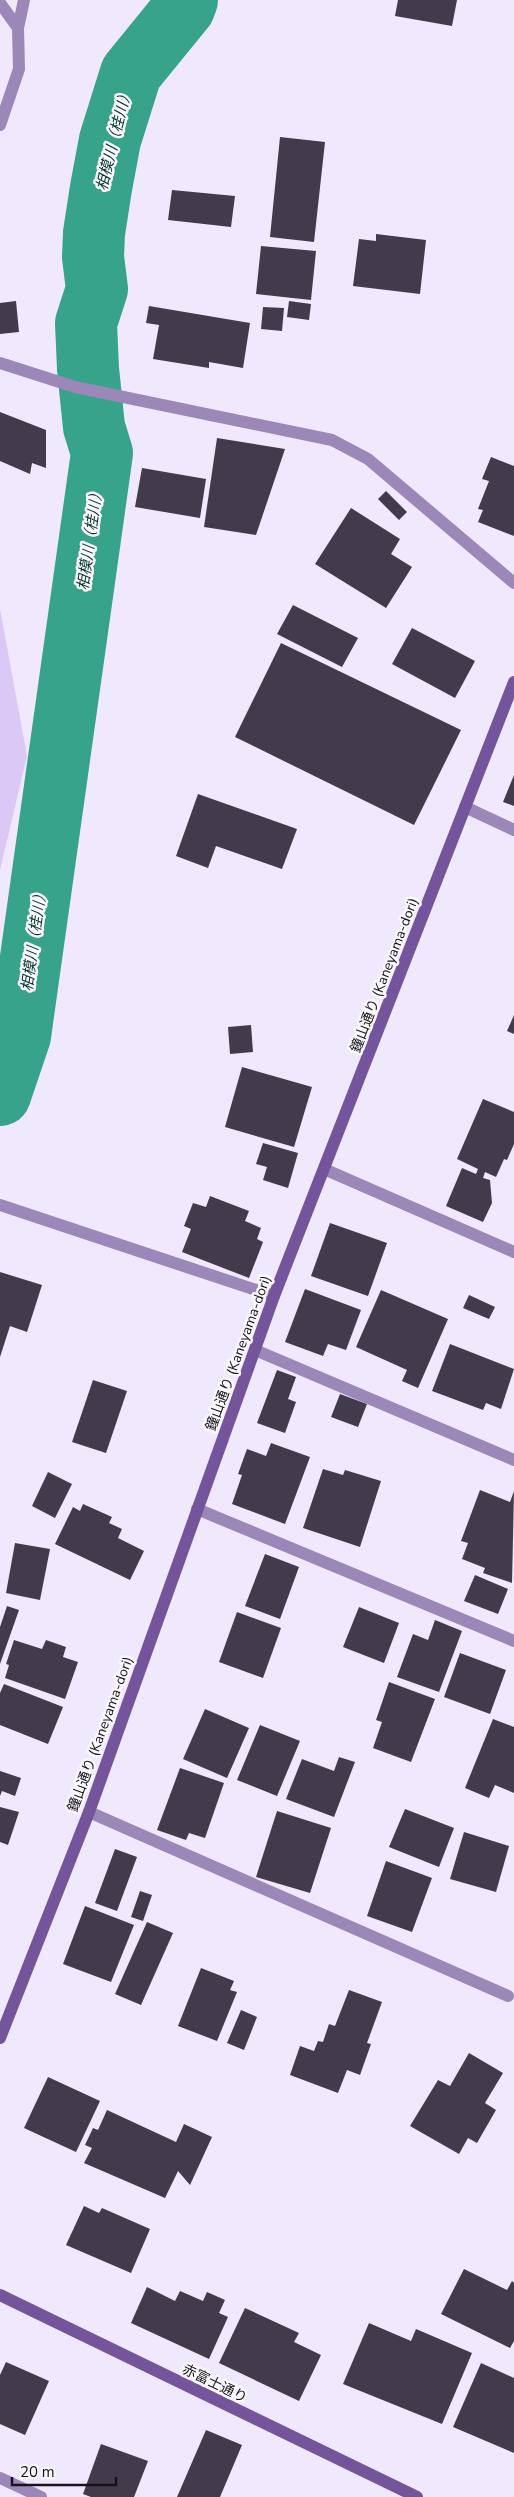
<svg xmlns="http://www.w3.org/2000/svg" width="514" height="2497" viewBox="0 0 514 2497" font-family="'Nunito Sans','Noto Sans JP',sans-serif">
	<style>
		.green { fill: #dbc8f7 }
		.lines { fill: none; stroke-linecap: round; stroke-linejoin: round }
		.river { stroke: #36a38a; stroke-width: 62 }
		.building { fill: #423b4c }
		.lane { stroke: #9b87b8; stroke-width: 12 }
		.street { stroke: #9b87b8; stroke-width: 12 }
		.secondary { stroke: #74559b; stroke-width: 12 }
		.labels { text-anchor: middle; stroke-width: 5; stroke-linejoin: round; paint-order: stroke }
		.street-label { font-size: 14px; fill: #16131a; stroke: #faf8fd }
		.water-label { font-size: 15px; font-style: italic; fill: #04362c; stroke: #faf8fd }
	</style>
	<rect width="100%" height="100%" fill="#f0e8fd"/>
	<!-- green -->
	<path class="green" d="M0 609 27 756 0 870Z"/>
	<g class="lines">
		<!-- river -->
		<path class="river" d="M0 1095 20 1036 102 453 94 427 88 369 86 323 97 289 93 257 94 233 101 188 110 140 131 73 184 8 187 0"/>
	</g>
	<!-- building -->
	<path class="building" d="M398 0H457L452 26 395 16Z
		M280 137 325 142 314 242 270 237Z
		M172 190 235 196 231 227 168 220Z
		M376 234 426 240 420 294 353 286 359 239 376 241Z
		M261 246 316 251 311 300 256 294Z
		M16 301 19 332 0 334V303Z
		M289 301 311 304 309 320 287 317Z
		M149 306 250 323 243 368 209 362V368L153 359 159 325 146 323Z
		M263 307 284 308 282 331 261 329Z
		M0 412 46 430V468L32 463 30 474 0 461Z
		M217 438 285 449 256 535 204 527Z
		M491 457 514 466V536L478 522 483 510 478 509 489 481 482 479Z
		M142 468 206 479 200 518 135 507Z
		M386 491 407 512 399 520 378 499Z
		M351 508 400 539 391 554 412 567 386 608 315 564Z
		M293 605 358 638 342 667 277 634Z
		M412 628 475 661 455 698 392 664Z
		M281 643 461 730 414 825 235 737Z
		M514 775V806L503 802Z
		M198 794 297 829 282 869 216 846 208 868 176 856Z
		M514 1015V1034L507 1031Z
		M251 1025 253 1052 230 1054 228 1027Z
		M242 1067 312 1087 294 1147 225 1127Z
		M483 1099 514 1112V1144L507 1160 504 1159 496 1177 485 1172 483 1178 490 1180 492 1203 483 1222 446 1206 462 1168 476 1174 478 1169 457 1159Z
		M263 1143 298 1153 288 1188 263 1180 267 1167 256 1164Z
		M210 1196 249 1211 245 1221 261 1228 257 1239 263 1242 249 1278 182 1252 191 1229 184 1226 193 1203 206 1207Z
		M330 1223 387 1243 368 1296 311 1276Z
		M0 1272 42 1285 27 1332 10 1326 0 1357Z
		M305 1289 361 1310 346 1350 328 1344 323 1356 285 1342Z
		M381 1290 448 1319 418 1388 402 1381 407 1370 356 1347Z
		M469 1295 495 1307 489 1319 463 1308Z
		M450 1344 514 1369 501 1409 486 1403 483 1410 432 1391Z
		M277 1370 296 1377 288 1399 296 1402 285 1433 257 1423Z
		M93 1380 127 1391 106 1453 72 1442Z
		M340 1394 367 1404 358 1427 331 1417Z
		M271 1443 310 1457 285 1524 232 1504 242 1475 238 1474 247 1449 266 1456Z
		M323 1469 343 1475 345 1470 381 1481 360 1547 303 1528Z
		M48 1472 72 1484 55 1518 32 1506Z
		M480 1490 510 1502 514 1491 512 1583 483 1573 485 1568 462 1559 468 1543 461 1541Z
		M83 1504 112 1517 109 1523 122 1529 118 1538 144 1551 130 1580 55 1544 73 1507 80 1511Z
		M15 1543 50 1549 40 1600 6 1593Z
		M265 1554 299 1567 280 1619 245 1606Z
		M475 1575 508 1589 498 1614 464 1601Z
		M7 1606 19 1610 0 1664V1627Z
		M359 1607 399 1623 384 1663 343 1647Z
		M237 1612 281 1628 263 1678 219 1662Z
		M435 1620 462 1631 439 1692 397 1677 413 1634 428 1640Z
		M14 1640 42 1649 46 1640 66 1647 63 1657 78 1662 65 1699 5 1678 9 1665 6 1664Z
		M460 1653 506 1670 490 1714 444 1697Z
		M389 1682 435 1699 411 1762 373 1748 382 1722 376 1720Z
		M4 1684 63 1707 48 1744 0 1725V1693Z
		M205 1709 249 1728 227 1778 183 1759Z
		M493 1719 514 1727V1793L495 1785 489 1798 465 1788Z
		M260 1725 300 1741 277 1796 237 1780Z
		M339 1757 355 1762 334 1817 286 1799 302 1759 334 1771Z
		M180 1768 224 1783 205 1838 189 1833 186 1840 157 1830Z
		M0 1771 21 1778 15 1796 2 1791 0 1796Z
		M0 1807 19 1812 8 1845 0 1842Z
		M405 1809 454 1828 439 1867 389 1847Z
		M277 1811 331 1828 310 1893 256 1877Z
		M464 1832 509 1846 496 1892 450 1879Z
		M115 1849 137 1857 117 1911 95 1903Z
		M386 1861 432 1878 412 1932 367 1916Z
		M140 1891 152 1895 143 1921 131 1917Z
		M85 1906 134 1925 111 1982 63 1964Z
		M147 1922 173 1933 141 2005 115 1994Z
		M201 1968 234 1981 230 1990 237 1992 217 2041 178 2026Z
		M349 1990 382 2002 367 2043 371 2044 360 2075 347 2070 338 2093 290 2075 300 2046 314 2051 318 2041 323 2042 329 2024 335 2026Z
		M241 2010 257 2017 244 2050 227 2043Z
		M469 2053 503 2073 485 2103 496 2110 477 2143 468 2138 459 2154 410 2126 438 2080 450 2086Z
		M48 2077 100 2101 76 2152 24 2128Z
		M107 2110 176 2142 184 2124 212 2137 190 2185 178 2171 165 2198 84 2163 92 2148 85 2145 93 2128 98 2130Z
		M84 2206 99 2213 102 2208 150 2229 131 2273 66 2245Z
		M464 2269 507 2290 512 2281 514 2283V2341L510 2348 441 2314Z
		M147 2287 175 2301 180 2291 203 2301 207 2292 225 2300 219 2313 228 2317 209 2359 131 2323Z
		M245 2308 299 2333 294 2342 321 2355 299 2401 219 2363Z
		M369 2323 411 2341 416 2329 472 2353 442 2424 343 2384Z
		M6 2362 49 2381 25 2435 0 2424V2375Z
		M481 2363 514 2378V2453L453 2427Z
		M206 2430 242 2445 220 2497H177Z
		M101 2444 148 2461 134 2497H91L83 2494Z"/>
	<g class="lines">
		<!-- lane -->
		<path class="lane" d="M18 28 24 0
			M465 807 514 830
			M255 1350 514 1460
			M197 1509 514 1641
			M0 2478 41 2497"/>
		<!-- street -->
		<path class="street" d="M0 3 18 28 19 69 0 125
			M0 363 75 387 332 440 368 459 514 583
			M324 1169 514 1252
			M0 1205 274 1296
			M89 1812 508 1996"/>
		<!-- secondary -->
		<path class="secondary" d="M0 2038 89 1812 274 1296 514 682
			M0 2295 417 2497"/>
	</g>
	<g class="labels">
		<!-- street labels -->
		<g class="street-label">
			<text transform="translate(384 975) rotate(-69)" y="5">鐘山通り (Kaneyama-dori)</text>
			<text transform="translate(238 1353) rotate(-70)" y="5">鐘山通り (Kaneyama-dori)</text>
			<text transform="translate(100 1734) rotate(-70)" y="5">鐘山通り (Kaneyama-dori)</text>
			<text transform="translate(215 2383) rotate(26)" y="5">赤富士通り</text>
		</g>
		<!-- water labels -->
		<g class="water-label">
			<text transform="translate(114 139) rotate(-76)" y="5">相模川（桂川）</text>
			<text transform="translate(90 538) rotate(-82)" y="5">相模川（桂川）</text>
			<text transform="translate(34 939) rotate(-82)" y="5">相模川（桂川）</text>
		</g>
	</g>
	<!-- scale -->
	<path d="M12 2477v8h104v-8" fill="none" stroke="#16131a" stroke-width="2.5"/>
	<text x="20" y="2477" font-size="15" fill="#16131a" stroke="#faf8fd" stroke-width="4" paint-order="stroke">20 m</text>
</svg>
